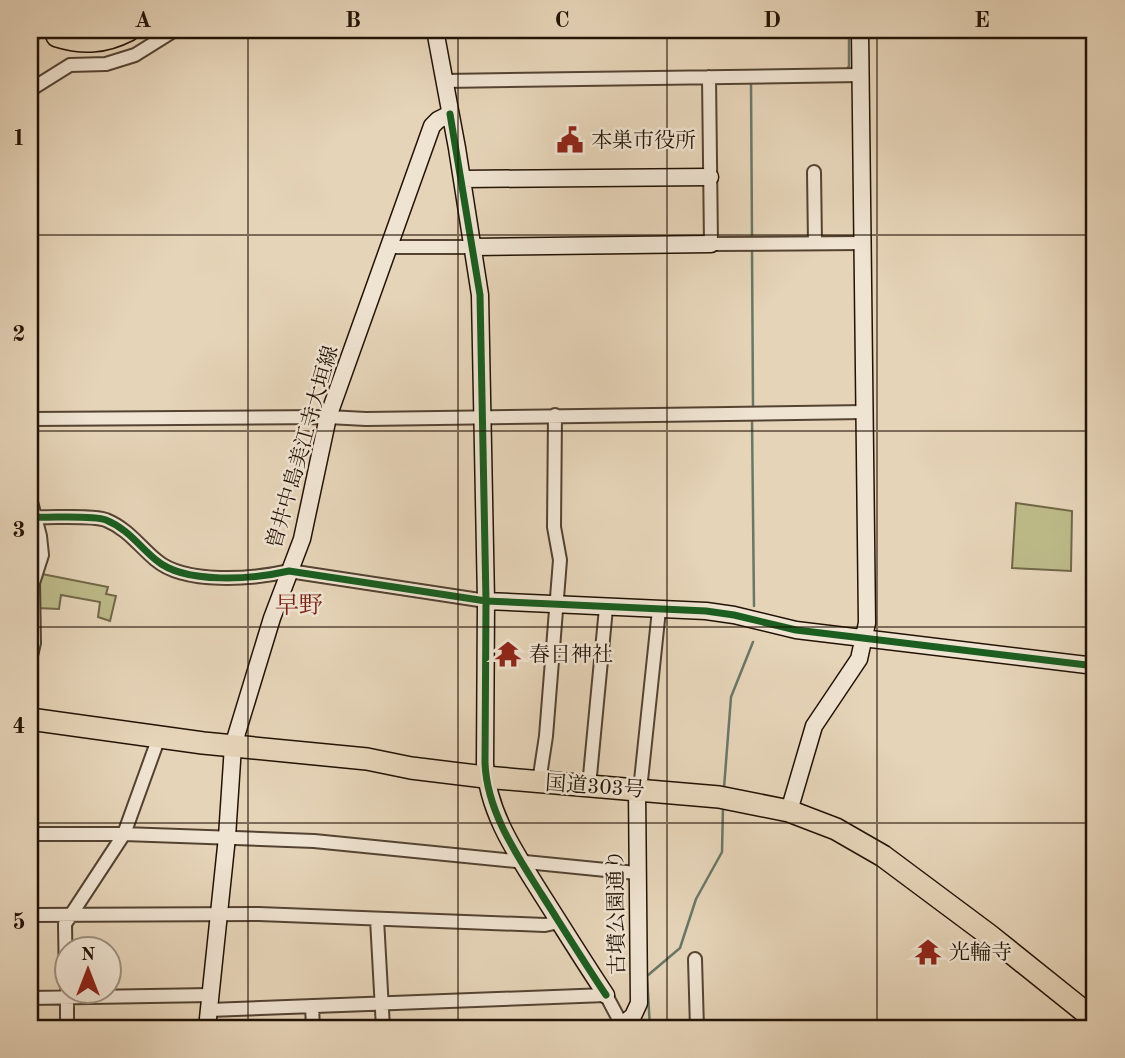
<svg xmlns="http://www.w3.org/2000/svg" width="1125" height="1058" viewBox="0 0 1125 1058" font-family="'Old Standard TT','Noto Serif JP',serif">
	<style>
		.green { fill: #bdbb89; stroke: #706747; stroke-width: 2 }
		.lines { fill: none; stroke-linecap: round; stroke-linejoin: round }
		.stream { stroke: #697767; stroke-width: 2.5 }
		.street-casing { stroke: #544332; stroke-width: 16 }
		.secondary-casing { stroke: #231305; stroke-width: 19 }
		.highway-casing { stroke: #231305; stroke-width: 24 }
		.street { stroke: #efe3d1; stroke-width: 12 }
		.secondary { stroke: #efe3d1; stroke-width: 16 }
		.highway { stroke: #e6d4b8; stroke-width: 21 }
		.rail-casing { stroke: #231305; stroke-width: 5 }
		.rail { stroke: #efe3d1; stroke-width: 2.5; stroke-dasharray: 8; stroke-linecap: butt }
		.cycleway-casing { stroke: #efe3d1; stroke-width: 11 }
		.cycleway { stroke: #1b5e20; stroke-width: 7 }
		.grid { fill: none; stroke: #231305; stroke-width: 2; stroke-opacity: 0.55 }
		.labels { text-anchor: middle; stroke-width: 5; stroke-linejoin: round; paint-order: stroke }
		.poi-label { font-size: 21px; fill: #231305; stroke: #efe3d1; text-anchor: start }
		.street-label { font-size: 21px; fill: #231305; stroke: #efe3d1 }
		.quarter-label { font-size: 24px; fill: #7a1f14; stroke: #efe3d1 }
		.neatline { fill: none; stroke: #231305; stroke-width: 2.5 }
		.grid-label { font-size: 23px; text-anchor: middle; font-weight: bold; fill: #231305 }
	</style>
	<rect width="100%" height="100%" fill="#e6d4b8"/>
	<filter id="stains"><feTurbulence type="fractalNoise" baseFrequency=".00286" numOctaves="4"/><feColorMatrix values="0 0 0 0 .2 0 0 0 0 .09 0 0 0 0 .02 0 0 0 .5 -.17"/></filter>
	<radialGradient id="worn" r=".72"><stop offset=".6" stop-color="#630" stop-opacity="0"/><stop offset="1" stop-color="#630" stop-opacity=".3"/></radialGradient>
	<!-- green -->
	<path class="green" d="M1016 503 1072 511 1071 571 1012 568Z
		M42 574 108 587 106 594 116 596 110 621 98 617 100 602 61 595 59 609 37 608 38 587Z"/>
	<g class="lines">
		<!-- stream -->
		<path class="stream" d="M846 71 849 66V30
			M751 82 752 240
			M752 249 753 407
			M752 419 754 606
			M724 788 731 697 753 642
			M650 1028 647 976 680 948 696 899 722 852 723 807"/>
		<!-- street casing -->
		<g class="street-casing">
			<path id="street" d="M709 77 711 244 864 243
				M444 81 860 75
				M30 90 70 65 106 64 135 55 175 30
				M814 172 815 243
				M388 247H474
				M30 419 328 417 366 419 865 412
				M30 498 40 536 42 555 33 583 34 643 30 660
				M36 517C53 518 92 515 106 520 128 529 139 546 156 560 185 585 254 579 289 571L486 601
				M539 782 546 736 560 560 554 527 555 415
				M589 786 606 608
				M640 790 659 610
				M30 834H124L314 841 636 873
				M30 915 259 914 545 925 559 922
				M377 919 383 1028
				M695 959 697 1028
				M66 984 65 924 124 834 159 737
				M67 992V1028
				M30 998 211 995
				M312 1006 313 1028
				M209 1010 606 995 622 1025"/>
		</g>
		<!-- secondary casing -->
		<g class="secondary-casing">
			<path id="secondary" d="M435 30 457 148 480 295 486 601
				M462 179 710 177
				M474 247 711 244
				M789 811 814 726 859 659 867 623 860 30
				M606 995C584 962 563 928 542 895 517 855 487 812 485 763L486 601 706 611 734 615 796 630 1095 666
				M207 1028 227 837 233 746 272 618 302 539 328 417 432 126 438 120 450 114
				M623 1028 622 1025 633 1016 639 1003 637 789"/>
		</g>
		<!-- highway casing -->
		<g class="highway-casing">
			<path id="highway" d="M30 31 32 30
				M57 36C83 44 104 43 129 30
				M30 719 203 743 367 759 411 768 485 777 719 797 789 811 836 829 883 856 989 935 1095 1020"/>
		</g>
		<!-- street -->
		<use href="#street" class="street"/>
		<!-- secondary -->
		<use href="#secondary" class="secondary"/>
		<!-- highway -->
		<use href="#highway" class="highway"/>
		<!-- rail casing -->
		<g class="rail-casing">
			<path id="rail" d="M1091 30 1088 790 1095 955"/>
		</g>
		<!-- rail -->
		<use href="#rail" class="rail"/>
		<!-- cycleway casing -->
		<g class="cycleway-casing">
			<path id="cycleway" d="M36 517C53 518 92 515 106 520 128 529 139 546 156 560 185 585 254 579 289 571L486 601 480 295 450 114
				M606 995C584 962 563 928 542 895 517 855 487 812 485 763L486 601 706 611 734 615 796 630 1095 666"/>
		</g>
		<!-- cycleway -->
		<use href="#cycleway" class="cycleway"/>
	</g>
	<!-- grid -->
	<path class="grid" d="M248 30V1028M458 30V1028M667 30V1028M877 30V1028M30 235H1095M30 431H1095M30 627H1095M30 823H1095"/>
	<!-- icons -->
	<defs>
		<g id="civic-bare" transform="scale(2.1)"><path d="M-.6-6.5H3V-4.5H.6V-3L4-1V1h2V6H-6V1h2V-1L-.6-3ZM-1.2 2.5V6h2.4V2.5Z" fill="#8f2418" stroke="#efe3d1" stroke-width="2.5" paint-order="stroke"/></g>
		<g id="temple-bare" transform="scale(2.1)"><path d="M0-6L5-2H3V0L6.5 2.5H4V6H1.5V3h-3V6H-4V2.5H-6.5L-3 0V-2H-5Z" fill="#8f2418" stroke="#efe3d1" stroke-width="2.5" paint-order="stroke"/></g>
	</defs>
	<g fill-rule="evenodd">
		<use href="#civic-bare" x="570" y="140"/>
		<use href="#temple-bare" x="508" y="654"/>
		<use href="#temple-bare" x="928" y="952"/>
	</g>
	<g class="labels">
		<!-- poi labels -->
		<g class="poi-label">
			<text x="591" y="147">本巣市役所</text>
			<text x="529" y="661">春日神社</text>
			<text x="949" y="959">光輪寺</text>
		</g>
		<!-- street labels -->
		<g class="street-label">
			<text transform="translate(302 447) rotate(-74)" y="7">曽井中島美江寺大垣線</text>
			<text transform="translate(595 786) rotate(4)" y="7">国道303号</text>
			<text transform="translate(616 912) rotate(-91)" y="7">古墳公園通り</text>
		</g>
		<!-- quarter labels -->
		<g class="quarter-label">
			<text x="299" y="613">早野</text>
		</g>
	</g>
	<!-- margin -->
	<rect width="1125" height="1058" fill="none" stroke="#e6d4b8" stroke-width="77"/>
	<!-- north arrow -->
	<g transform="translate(88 970)"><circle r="33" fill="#efe3d1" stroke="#9d907f" stroke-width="2"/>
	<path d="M0-5L12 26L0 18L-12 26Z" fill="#8f2418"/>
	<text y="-10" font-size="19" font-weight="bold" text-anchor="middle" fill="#231305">N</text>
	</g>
	<rect x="38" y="38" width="1048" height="982" class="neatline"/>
	<g class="grid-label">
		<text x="143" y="27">A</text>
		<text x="353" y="27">B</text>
		<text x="562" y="27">C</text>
		<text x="772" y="27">D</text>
		<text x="982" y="27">E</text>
		<text x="19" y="145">1</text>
		<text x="19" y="341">2</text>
		<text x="19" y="537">3</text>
		<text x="19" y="733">4</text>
		<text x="19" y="929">5</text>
	</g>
	<rect width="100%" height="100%" filter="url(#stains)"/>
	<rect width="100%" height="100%" fill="url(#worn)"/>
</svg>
